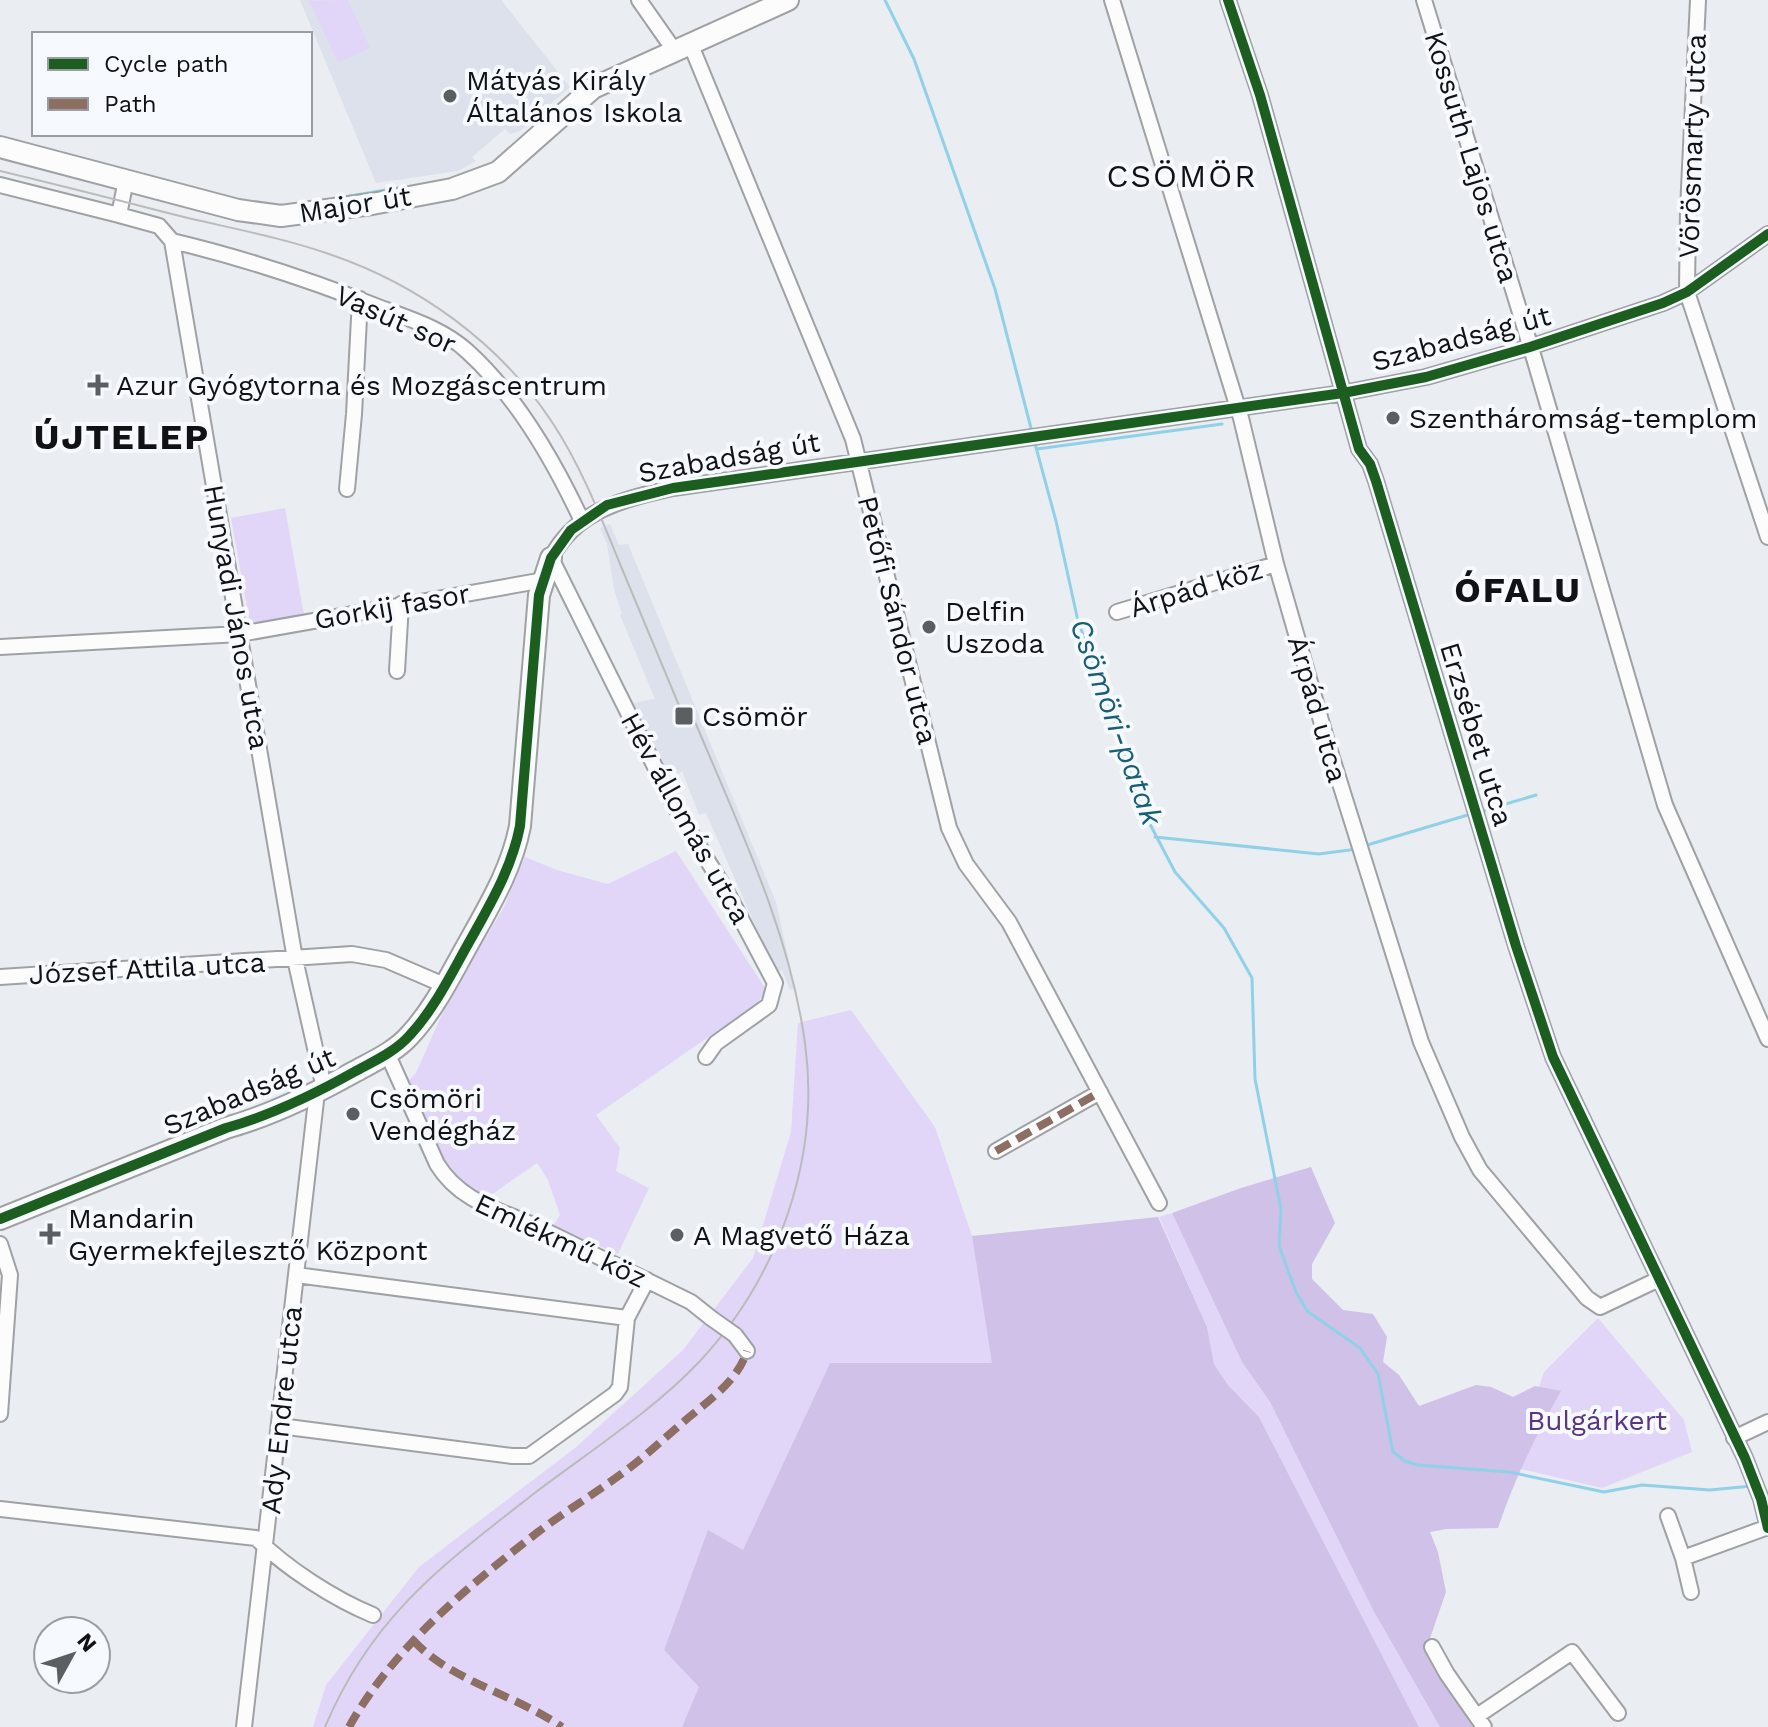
<svg xmlns="http://www.w3.org/2000/svg" width="1768" height="1727" viewBox="0 0 1768 1727" font-family="'Work Sans',sans-serif">
	<style>
		.built { fill: #dce1eb }
		.green { fill: #e2d6f8 }
		.forest { fill: #cfc1e7 }
		.lines { fill: none; stroke-linecap: round; stroke-linejoin: round }
		.stream { stroke: #91d1e8; stroke-width: 3 }
		.street-casing { stroke: #9fa1a4; stroke-width: 18 }
		.secondary-casing { stroke: #9fa1a4; stroke-width: 24 }
		.street { stroke: #fcfcfd; stroke-width: 14 }
		.secondary { stroke: #fcfcfd; stroke-width: 20 }
		.tram { stroke: #babbbb; stroke-width: 2 }
		.street-bridge-casing { stroke: #9fa1a4; stroke-width: 18; stroke-linecap: butt }
		.street-bridge { stroke: #fcfcfd; stroke-width: 14 }
		.quiet { stroke: #8d6e63; stroke-width: 8; stroke-dasharray: 16 8; stroke-linecap: butt }
		.cycleway-casing { stroke: #f6f9fe; stroke-width: 15 }
		.cycleway { stroke: #1b5e20; stroke-width: 10 }
		.poi-dot { fill: #5c5f62; stroke: #f6f9fe; stroke-width: 3 }
		.labels { text-anchor: middle; stroke-width: 8; stroke-linejoin: round; paint-order: stroke }
		.poi-label { font-size: 28px; fill: #101215; stroke: #f6f9fe; text-anchor: start }
		.street-label { font-size: 28px; fill: #101215; stroke: #f6f9fe }
		.park-label { font-size: 28px; fill: #5a3582; stroke: #f6f9fe }
		.water-label { font-size: 30px; font-style: italic; fill: #175f75; stroke: #f6f9fe }
		.quarter-label { font-size: 32px; letter-spacing: 2px; fill: #101215; stroke: #f6f9fe }
		.district-label { font-size: 36px; font-weight: bold; letter-spacing: 2px; fill: #101215; stroke: #f6f9fe }
	</style>
	<rect width="100%" height="100%" fill="#eaedf1"/>
	<!-- built -->
	<path class="built" d="M300 0H501L570 87 520 131 510 134 505 129 472 157 476 161 458 171 376 183Z
		M610 524 619 545 628 544 776 902 795 989 790 990 782 970 776 973 706 813 699 815 682 771 667 783 629 704 655 699 620 615 622 614 614 590 607 544 600 528Z"/>
	<!-- green -->
	<path class="green" d="M348 0 370 48 338 63 309 1Z
		M285 508 304 615 250 624 231 518Z
		M676 851 767 991 756 1004 596 1115 620 1148 616 1171 649 1188 618 1254 553 1226 560 1215 548 1180 537 1163 484 1200 448 1172 409 1080 416 1073 447 1003 504 907 525 857 557 870 608 884Z
		M851 1010 935 1127 972 1236 993 1364 830 1363 743 1551 708 1531 664 1650 700 1687 682 1727H313L326 1685 419 1567 575 1448 683 1350 753 1258 791 1132 798 1023Z
		M1172 1213 1242 1362 1270 1402 1373 1610 1440 1727H1419L1259 1417 1228 1385 1214 1364 1207 1327 1159 1217Z
		M1598 1318 1684 1420 1692 1452 1602 1488 1512 1467 1544 1372Z"/>
	<!-- forest -->
	<path class="forest" d="M1311 1167 1335 1223 1312 1264V1279L1343 1310 1373 1314 1387 1337 1383 1362 1399 1375 1419 1406 1476 1385 1491 1387 1513 1397 1535 1386 1561 1391C1536 1435 1514 1480 1498 1528L1446 1529 1430 1532 1438 1552 1446 1592 1428 1644 1432 1647 1439 1677 1475 1727H1440L1373 1610 1270 1402 1242 1362 1172 1213 1241 1188Z
		M1158 1217 1207 1327 1214 1364 1228 1385 1259 1417 1419 1727H682L699 1687 664 1650 708 1530 743 1550 830 1363H992L972 1236Z"/>
	<g class="lines">
		<!-- stream -->
		<path class="stream" d="M885 0 914 59 995 289 1032 432
			M629 61 666 44
			M333 199 403 187
			M1034 440 1056 521 1078 621 1108 702 1141 807 1175 872 1224 928 1252 978 1255 1079 1281 1209 1279 1246 1296 1292 1307 1311 1360 1348 1378 1374 1393 1452 1405 1461 1417 1465 1509 1472 1604 1492 1642 1485 1710 1490 1752 1486
			M1037 449 1222 424
			M1479 812 1536 795
			M1155 837 1319 854 1357 849
			M1364 846 1471 814"/>
		<!-- street casing -->
		<g class="street-casing">
			<path id="street" d="M639 0 674 50
				M1112 0 1241 418 1276 564 1328 745 1421 1042 1462 1137 1480 1170 1587 1298 1600 1307 1659 1279
				M1228 0 1260 95 1359 449 1370 464 1376 481 1516 946 1553 1057 1745 1458 1761 1499 1768 1528
				M1424 0 1534 358 1665 805 1768 1039
				M1698 0 1688 210 1687 292 1768 537
				M690 43 853 439 949 828 966 864 1009 922 1159 1203
				M126 180 119 215 159 226 172 241 295 959 324 1088
				M0 185 119 215
				M172 241C244 258 313 281 381 308 410 319 443 329 467 351 517 396 554 461 582 521
				M347 489 354 414 360 299
				M1117 612 1276 564
				M0 647 240 634 544 580
				M397 671 401 604
				M0 977 352 954 386 960 444 985
				M388 1055 437 1164C462 1205 506 1211 546 1231 594 1255 643 1278 691 1302L711 1318
				M706 1057 716 1043 769 1005 775 983 729 896 674 805 551 558C576 510 624 499 673 488L1343 393 1426 377 1530 347 1663 303 1687 292 1768 234
				M996 1151 1100 1092
				M0 1244 10 1275 0 1414
				M296 1275 627 1318
				M735 1335 747 1351
				M280 1426 512 1456H529L615 1394 620 1387 627 1318 647 1280
				M1734 1438 1768 1422
				M0 1509 256 1538C286 1568 334 1599 373 1615
				M1668 1516 1683 1558 1768 1527
				M1683 1558 1691 1592
				M1432 1647 1447 1674 1484 1727
				M1477 1716 1572 1652 1618 1713
				M244 1727 317 1092"/>
		</g>
		<!-- secondary casing -->
		<g class="secondary-casing">
			<path id="secondary" d="M0 147 238 210 281 216 372 204 452 189 498 172 593 88 788 0
				M0 1219 226 1128C272 1115 313 1095 354 1072 374 1061 395 1052 410 1035 436 1007 453 970 472 937 492 901 512 867 520 826L539 595 551 558"/>
		</g>
		<!-- street -->
		<use href="#street" class="street"/>
		<!-- secondary -->
		<use href="#secondary" class="secondary"/>
		<!-- tram -->
		<path class="tram" d="M0 171C63 186 125 202 188 218 235 229 283 238 329 254 418 284 500 343 552 422 581 466 600 515 620 564 641 614 662 664 683 715
			M325 1727C372 1615 444 1564 536 1492 590 1451 654 1410 700 1361 778 1277 821 1159 805 1043 789 927 735 819 691 712"/>
		<!-- street-bridge casing -->
		<g class="street-bridge-casing">
			<path id="street-bridge" d="M711 1318 735 1335"/>
		</g>
		<!-- street-bridge -->
		<use href="#street-bridge" class="street-bridge"/>
		<!-- quiet -->
		<path class="quiet" d="M996 1151 1100 1092
			M413 1640C449 1680 516 1695 562 1727
			M349 1727C393 1648 467 1587 538 1532 567 1510 599 1491 628 1469 649 1453 668 1435 688 1418 711 1399 738 1380 747 1351"/>
		<!-- cycleway casing -->
		<g class="cycleway-casing">
			<path id="cycleway" d="M1228 0 1260 95 1359 449 1370 464 1376 481 1516 946 1553 1057 1745 1458 1761 1499 1768 1528
				M0 1219 226 1128C272 1115 313 1095 354 1072 374 1061 395 1052 410 1035 436 1007 453 970 472 937 492 901 512 867 520 826L539 595 551 558 571 530 607 505 673 488 1343 393 1426 377 1530 347 1663 303 1687 292 1768 234"/>
		</g>
		<!-- cycleway -->
		<use href="#cycleway" class="cycleway"/>
	</g>
	<!-- markers -->
	<g class="poi-dot">
		<circle cx="450" cy="96" r="8"/>
		<path d="M94 373h8v8h8v8h-8v8h-8v-8h-8v-8h8z"/>
		<circle cx="1393" cy="418" r="8"/>
		<circle cx="929" cy="627" r="8"/>
		<rect x="674" y="706" width="20" height="20" rx="4"/>
		<circle cx="353" cy="1114" r="8"/>
		<path d="M46 1222h8v8h8v8h-8v8h-8v-8h-8v-8h8z"/>
		<circle cx="677" cy="1235" r="8"/>
	</g>
	<g class="labels">
		<!-- poi labels -->
		<g class="poi-label">
			<text x="466" y="90">Mátyás Király<tspan x="466" dy="32">Általános Iskola</tspan></text>
			<text x="116" y="395">Azur Gyógytorna és Mozgáscentrum</text>
			<text x="1409" y="428">Szentháromság-templom</text>
			<text x="945" y="621">Delfin<tspan x="945" dy="32">Uszoda</tspan></text>
			<text x="702" y="726">Csömör</text>
			<text x="369" y="1108">Csömöri<tspan x="369" dy="32">Vendégház</tspan></text>
			<text x="68" y="1228">Mandarin<tspan x="68" dy="32">Gyermekfejlesztő Központ</tspan></text>
			<text x="693" y="1245">A Magvető Háza</text>
		</g>
		<!-- street labels -->
		<g class="street-label">
			<text transform="translate(1692 146) rotate(-88)" y="10">Vörösmarty utca</text>
			<text transform="translate(1472 157) rotate(73)" y="10">Kossuth Lajos utca</text>
			<text transform="translate(355 204) rotate(-9)" y="10">Major út</text>
			<text transform="translate(396 319) rotate(24)" y="10">Vasút sor</text>
			<text transform="translate(1461 338) rotate(-15)" y="10">Szabadság út</text>
			<text transform="translate(729 457) rotate(-10)" y="10">Szabadság út</text>
			<text transform="translate(1196 588) rotate(-17)" y="10">Árpád köz</text>
			<text transform="translate(392 606) rotate(-10)" y="10">Gorkij fasor</text>
			<text transform="translate(237 617) rotate(80)" y="10">Hunyadi János utca</text>
			<text transform="translate(898 620) rotate(76)" y="10">Petőfi Sándor utca</text>
			<text transform="translate(1318 709) rotate(74)" y="10">Árpád utca</text>
			<text transform="translate(1477 734) rotate(73)" y="10">Erzsébet utca</text>
			<text transform="translate(686 818) rotate(61)" y="10">Hév állomás utca</text>
			<text transform="translate(147 968) rotate(-3)" y="10">József Attila utca</text>
			<text transform="translate(249 1091) rotate(-23)" y="10">Szabadság út</text>
			<text transform="translate(561 1240) rotate(25)" y="10">Emlékmű köz</text>
			<text transform="translate(281 1410) rotate(-84)" y="10">Ady Endre utca</text>
		</g>
		<!-- park labels -->
		<g class="park-label">
			<text x="1597" y="1430">Bulgárkert</text>
		</g>
		<!-- water labels -->
		<g class="water-label">
			<text transform="translate(1116 722) rotate(70)" y="10">Csömöri-patak</text>
		</g>
		<!-- quarter labels -->
		<g class="quarter-label">
			<text x="1182" y="187">CSÖMÖR</text>
		</g>
		<!-- district labels -->
		<g class="district-label">
			<text x="122" y="449">ÚJTELEP</text>
			<text x="1518" y="602">ÓFALU</text>
		</g>
	</g>
	<!-- legend -->
	<rect x="32" y="32" width="280" height="104" fill="#f6f9fe" stroke="#9a9da1" stroke-width="2"/>
	<rect x="48" y="58" width="40" height="12" fill="#1b5e20" stroke="#9a9da1" stroke-width="2"/>
	<text x="104" y="72" font-size="24" fill="#101215">Cycle path</text>
	<rect x="48" y="98" width="40" height="12" fill="#8d6e63" stroke="#9a9da1" stroke-width="2"/>
	<text x="104" y="112" font-size="24" fill="#101215">Path</text>
	<!-- north arrow -->
	<g transform="translate(72 1655) rotate(50)"><circle r="38" fill="#f6f9fe" stroke="#9a9da1" stroke-width="2"/>
	<path d="M0-6L14 30L0 20L-14 30Z" fill="#5c5f62"/>
	<text y="-12" font-size="22" font-weight="bold" text-anchor="middle" fill="#101215">N</text>
	</g>
</svg>
